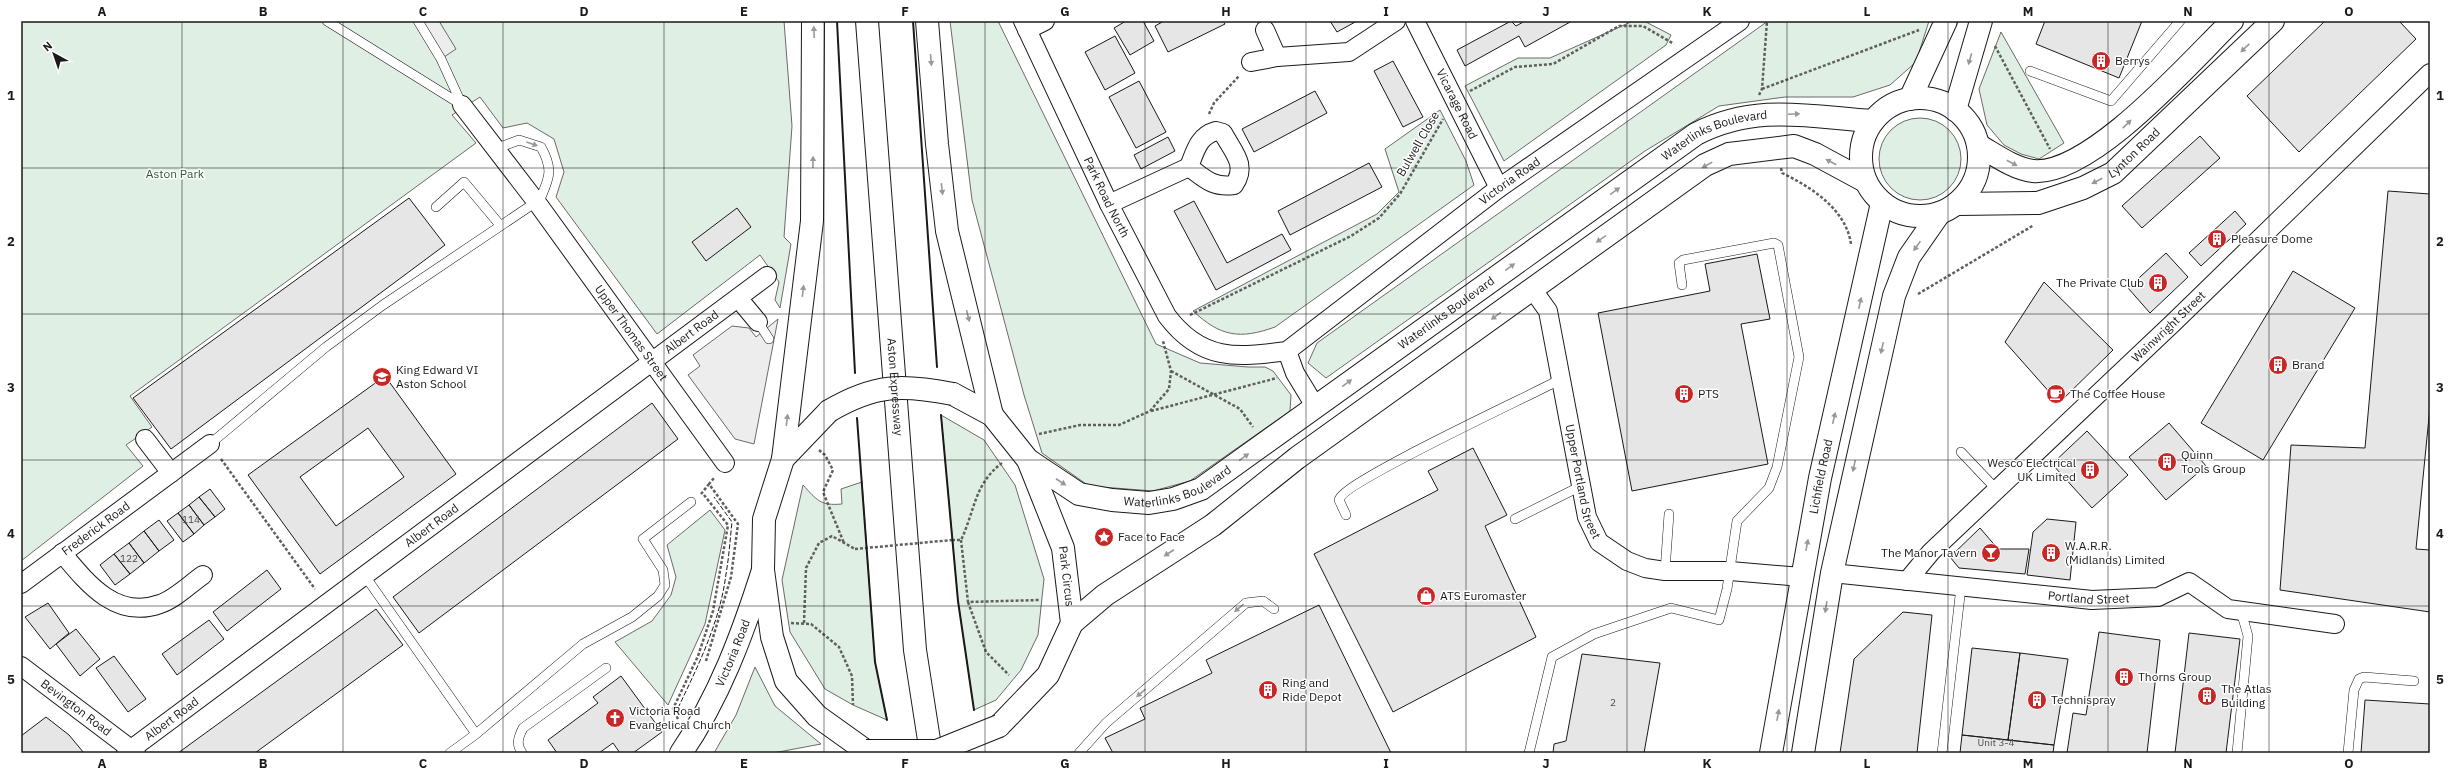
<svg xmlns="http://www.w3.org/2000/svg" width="2451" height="774" viewBox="0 0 2451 774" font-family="'IBM Plex Sans',sans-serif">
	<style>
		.green { fill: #e0efe3; stroke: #6a6a6a }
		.parking { fill: #ededed; stroke: #6a6a6a }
		.building { fill: #e6e6e6; stroke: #1a1a1a; fill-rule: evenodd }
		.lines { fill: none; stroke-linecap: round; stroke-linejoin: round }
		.service-casing { stroke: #1a1a1a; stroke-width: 10 }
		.minor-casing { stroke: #1a1a1a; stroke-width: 20 }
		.tertiary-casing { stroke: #1a1a1a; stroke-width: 24 }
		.secondary-casing { stroke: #1a1a1a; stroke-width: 24 }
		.primary-casing { stroke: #1a1a1a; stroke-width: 24 }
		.motorway-casing { stroke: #1a1a1a; stroke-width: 24 }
		.path { stroke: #5f5f5f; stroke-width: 2.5; stroke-dasharray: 3 2; stroke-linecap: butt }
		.service { stroke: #fff; stroke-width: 9 }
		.minor { stroke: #fff; stroke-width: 18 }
		.tertiary { stroke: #fff; stroke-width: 22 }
		.secondary { stroke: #fff; stroke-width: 22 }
		.primary { stroke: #fff; stroke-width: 22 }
		.motorway { stroke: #fff; stroke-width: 22 }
		.secondary-bridge-casing { stroke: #1a1a1a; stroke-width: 24; stroke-linecap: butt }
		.path-bridge { stroke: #5f5f5f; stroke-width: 2.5; stroke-dasharray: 3 2; stroke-linecap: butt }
		.secondary-bridge { stroke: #fff; stroke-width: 22 }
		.fence { stroke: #1a1a1a; stroke-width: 1; stroke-dasharray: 5 2; stroke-linecap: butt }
		.wall { stroke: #1a1a1a; stroke-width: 2 }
		.oneway { fill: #989898 }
		.grid { fill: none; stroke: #1a1a1a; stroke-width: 1; stroke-opacity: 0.55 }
		.labels { text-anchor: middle; stroke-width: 3; stroke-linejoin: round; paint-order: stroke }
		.number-label { font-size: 10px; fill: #4d4d4d }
		.poi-label { font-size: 12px; fill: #1a1a1a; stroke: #fff; text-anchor: start }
		.street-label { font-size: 12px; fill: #1a1a1a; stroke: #fff }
		.park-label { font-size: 12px; fill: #2b5a34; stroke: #fff }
		.neatline { fill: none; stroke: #1a1a1a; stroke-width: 1.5 }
		.grid-label { font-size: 13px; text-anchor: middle; font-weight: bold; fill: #1a1a1a }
	</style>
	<rect width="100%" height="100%" fill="#fff"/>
	<!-- green -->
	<path class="green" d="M21 21H784L792 126 784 237 791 244 780 308 775 300 779 282 760 255 657 334 556 197 564 172 554 139 527 123 503 128 480 97 452 115 476 143 130 396 152 427 126 445 143 466 21 561Z
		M950 21H998L1156 344 1200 363 1248 367H1265L1273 371 1291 395 1290 411 1190 481 1153 491 1089 486 1042 453 1024 395 972 200Z
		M1633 21H1644L1671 35 1666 45 1504 161 1465 86 1518 58H1550Z
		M1768 21H1929L1916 62 1890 85 1853 97H1785L1719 106 1645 151 1326 378 1308 363 1317 343Z
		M2001 32 2064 143 2039 159 2021 154 2004 145 1987 125 1979 89Z
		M1440 110 1466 161 1474 185 1275 327C1239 340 1220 336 1193 311L1377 214 1399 192 1385 149Z
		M1879 159a41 41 0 1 1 82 0a41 41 0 1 1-82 0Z
		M941 415 984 440 1015 485 1044 579 1038 635 1021 670 996 700 974 710 958 601Z
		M862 482 875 662 887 720 853 705 825 689 790 632 782 580 803 485C817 500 820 506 842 504L841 489Z
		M710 510 725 530 705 624 668 705 615 642 652 621 671 595 676 577 667 545Z
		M755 667 775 706 821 744 773 753H714L736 715Z"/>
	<!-- parking -->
	<path class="parking" d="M418 21H439L456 49 441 59Z
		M778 319 754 444 735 439 688 375 700 366 693 355 732 326 749 328 756 337Z"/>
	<!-- building -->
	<path class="building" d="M1126 21H1143L1154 41 1130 55 1114 28Z
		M1164 21H1223L1225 24 1168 52 1155 26Z
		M1330 21H1357L1337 32Z
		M1511 21 1516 26 1525 21H1572L1525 47 1519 36 1465 66 1457 50Z
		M2045 21H2142L2119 78 2036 44Z
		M2325 21H2399L2416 39 2299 152 2247 96Z
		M1115 36 1135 73 1105 90 1085 52Z
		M1393 61 1423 117 1403 127 1374 71Z
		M1139 81 1166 132 1136 148 1109 97Z
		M1315 91 1327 113 1254 152 1242 129Z
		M2200 136 2220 158 2142 228 2122 206Z
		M1168 137 1175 151 1141 169 1134 155Z
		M1369 163 1382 187 1290 235 1278 211Z
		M2388 191 2430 194V407L2416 549 2430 550V612L2280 590 2291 445 2365 448Z
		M409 198 445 245 171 449 133 398Z
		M1194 201 1227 263 1282 234 1291 250 1216 290 1174 211Z
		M737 208 751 227 706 261 692 242Z
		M2235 211 2246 224 2201 266 2189 253Z
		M2166 253 2188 277 2150 313 2128 288Z
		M1757 254 1770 319 1741 324 1768 464 1632 491 1598 313 1710 291 1705 264Z
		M2293 271 2355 308 2263 460 2201 423Z
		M2044 282 2113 350 2059 403 2005 342Z
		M385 376 456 474 320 574 248 475ZM368 428 404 477 336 526 300 477Z
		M652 403 678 439 419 633 393 597Z
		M2169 423 2206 466 2166 500 2129 457Z
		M2087 431 2128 475 2092 508 2052 464Z
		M1473 448 1507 515 1485 526 1536 637 1393 712 1314 554 1438 490 1428 471Z
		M210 489 225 509 215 517 199 497Z
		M199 497 215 517 204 525 189 505Z
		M189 505 204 525 194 534 178 513Z
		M178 513 194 534 183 542 167 521Z
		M2047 519 2076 522 2070 580 2027 575 2033 532Z
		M159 520 174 540 159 551 144 531Z
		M1980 528 1998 549H2029L2025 574 1959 568 1950 557Z
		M144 531 159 551 144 563 129 543Z
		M129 543 144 563 130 574 114 554Z
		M114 554 130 574 115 585 100 565Z
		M267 570 281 589 227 631 213 612Z
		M48 603 69 633 50 649 25 617Z
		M1319 605 1391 753H1113L1105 738 1145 719 1140 708 1212 673 1206 660Z
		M376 609 403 645 255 753H178Z
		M1903 612 1932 615 1917 753H1840L1854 659Z
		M209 620 224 639 177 675 162 654Z
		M76 629 100 659 80 676 56 644Z
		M2099 632 2160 640 2147 753H2067L2073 713 2086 715Z
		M2189 633 2240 639 2226 753H2175Z
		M1972 648 2020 653 2008 740 1962 735Z
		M2020 653 2068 659 2054 745 2008 740Z
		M1582 654 1660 663 1644 753H1553L1554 744 1566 741Z
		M114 656 146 699 128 712 96 668Z
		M621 676 662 732 633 753H620L613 743 599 753H557L548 740 598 703 593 697Z
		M2365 700 2430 704V753H2361Z
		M46 717 69 735 84 753H21V736Z
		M1962 735 2054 745 2053 753H1960Z"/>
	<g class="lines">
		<!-- service casing -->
		<g class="service-casing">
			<path id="service" d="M327 21 462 105
				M418 21 441 59 462 105
				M2030 71 2111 101 2180 21
				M495 149 519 140 541 147C555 172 548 180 538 204
				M436 207 464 182 500 225
				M758 322 769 339
				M210 444 326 347 383 305 536 202
				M1961 452 1997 490
				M1346 515 1339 500C1342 482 1532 395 1561 379
				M1515 519 1581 486
				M1665 571 1669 514
				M365 576 476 734
				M450 753 476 734 583 644 632 617 658 596 665 585 663 570 643 539 691 502
				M522 753C516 744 518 738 523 728L606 668
				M1079 753 1106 723 1246 603 1263 601 1274 609
				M1529 753 1552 657 1594 634 1671 608 1719 620 1727 589 1737 521 1769 488 1777 467 1799 357 1778 245 1774 243 1683 260 1679 263 1682 285
				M1942 753 1961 587
				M2237 753 2248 636 2241 611
				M2348 753 2354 690 2359 679 2364 677 2414 681"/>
		</g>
		<!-- minor casing -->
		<g class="minor-casing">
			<g id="minor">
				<path id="s1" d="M1023 21 1109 204 1167 316C1201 361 1236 358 1287 351L1499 188 1740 21"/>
				<path id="s2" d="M1415 21 1499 188"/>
				<path d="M1027 30 1045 21"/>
				<path d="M1265 30 1277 57"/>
				<path d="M1251 62 1277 57 1349 52 1396 21"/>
				<path id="s3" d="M462 105 538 204 725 463"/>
				<path d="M1216 131 1223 133C1233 152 1248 165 1234 185 1213 188 1205 179 1189 167 1195 152 1198 136 1216 131Z"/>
				<path d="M1109 204 1189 167"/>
				<path id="s4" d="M1533 290 1548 311 1587 517 1599 542 1627 561 1645 568 1665 571H1730L1801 577"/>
				<path d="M738 298 758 322"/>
				<path d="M1287 351 1295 373 1315 406"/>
				<path d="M145 439 171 473"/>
				<path d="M62 553C87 583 116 620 160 604 175 599 190 584 203 575"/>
				<path id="s5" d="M1832 573 2092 600 2158 597 2189 582 2228 609 2335 624"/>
				<path id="s6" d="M1907 581 1931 552 2173 323 2430 73"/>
				<path id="s7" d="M21 584 210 444"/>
				<path id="s8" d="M21 666 136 753"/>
				<path id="s9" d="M126 753 767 276"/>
			</g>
		</g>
		<!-- tertiary casing -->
		<g class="tertiary-casing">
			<g id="tertiary">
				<path id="s10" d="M681 753C719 698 743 633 763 570"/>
			</g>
		</g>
		<!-- secondary casing -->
		<g class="secondary-casing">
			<g id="secondary">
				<path d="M1978 145C1994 154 2014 169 2033 171 2091 176 2191 61 2232 21"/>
				<path id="s11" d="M1957 204 2038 203 2083 188 2113 173 2273 21"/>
				<path id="s12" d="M953 394 992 415 1028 460 1063 548 1072 623 1048 675 999 726"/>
				<path d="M829 411 783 459 764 519 763 570 772 637 786 681 817 716 866 751"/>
				<path id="s13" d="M1028 460 1079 494 1112 500 1149 503 1173 499 1201 489 1696 134C1757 103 1810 117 1873 121"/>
				<path d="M1072 623 1105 595 1213 525 1297 458 1705 165 1729 154 1794 146 1815 154 1865 181"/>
			</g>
		</g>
		<!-- primary casing -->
		<g class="primary-casing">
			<g id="primary">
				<circle cx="1920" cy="157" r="59"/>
				<path d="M1910 99 1946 21"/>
				<path d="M1955 110 1981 21"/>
				<path id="s14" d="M1771 753 1820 478 1882 203"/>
				<path d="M1803 753 1832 573 1894 296 1909 257 1939 214"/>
			</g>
		</g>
		<!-- motorway casing -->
		<g class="motorway-casing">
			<g id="motorway">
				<path id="s15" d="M867 21 915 650 931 753"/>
				<path d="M927 21 937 144 947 231 992 415"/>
				<path d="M783 459 812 221 813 21"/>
			</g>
		</g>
		<!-- path -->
		<path class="path" d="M1995 46 2050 149
			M1762 89 1919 30
			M1470 91 1515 67 1553 64 1619 26H1643L1674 44
			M1759 95 1762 89 1767 21
			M1209 114 1214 103 1239 76
			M1781 168 1782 173C1811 187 1846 209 1851 244
			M1918 294 2034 225
			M1190 315 1351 236 1379 218 1400 194 1443 119
			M1171 371 1240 409 1253 427
			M1151 411 1277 378
			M1039 434 1080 425H1119L1150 411 1169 389 1171 371 1163 341
			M819 450 825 455 833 470 823 492 844 543
			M221 459 315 589
			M701 494 709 484
			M952 540H961C975 511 974 484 1002 463
			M961 540 968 602 1039 600
			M968 602 986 652 1009 675
			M791 623 811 624 839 647 852 676 853 705
			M804 623 806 568 819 543 832 536 855 549
			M706 661 731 577 738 524 709 484 714 478
			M678 719 673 709 698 656 713 611 728 525 704 495"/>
		<!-- service -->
		<use href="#service" class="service"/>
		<!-- minor -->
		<use href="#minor" class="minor"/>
		<!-- tertiary -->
		<use href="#tertiary" class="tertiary"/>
		<!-- secondary -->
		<use href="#secondary" class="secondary"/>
		<!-- primary -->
		<use href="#primary" class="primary"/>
		<!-- motorway -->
		<use href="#motorway" class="motorway"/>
		<!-- secondary-bridge casing -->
		<g class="secondary-bridge-casing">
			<path id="secondary-bridge" d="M829 411C875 384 902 384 953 394
				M866 751H937L999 726"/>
		</g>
		<!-- path-bridge -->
		<path class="path-bridge" d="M855 549 952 540"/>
		<!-- secondary-bridge -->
		<use href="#secondary-bridge" class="secondary-bridge"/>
		<!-- fence -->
		<path class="fence" d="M678 708C698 666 720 622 726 574 729 557 730 540 732 522L714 497"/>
		<!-- wall -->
		<path class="wall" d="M837 21 855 373
			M913 21 937 367
			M941 415 958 601 974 710
			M857 418 875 662 887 720"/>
	</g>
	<!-- one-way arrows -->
	<defs><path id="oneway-solid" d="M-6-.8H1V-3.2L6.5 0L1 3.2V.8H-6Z"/></defs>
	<g class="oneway">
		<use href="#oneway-solid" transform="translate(814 32) rotate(-92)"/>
		<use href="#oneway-solid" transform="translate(2245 48) rotate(136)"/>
		<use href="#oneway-solid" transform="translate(1970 59) rotate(106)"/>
		<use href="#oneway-solid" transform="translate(931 60) rotate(85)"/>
		<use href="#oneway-solid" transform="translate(1794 114) rotate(-2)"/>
		<use href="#oneway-solid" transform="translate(2127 124) rotate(-44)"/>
		<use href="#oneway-solid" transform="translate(532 144) rotate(19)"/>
		<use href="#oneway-solid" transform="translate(813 162) rotate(-89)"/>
		<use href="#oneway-solid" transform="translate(1831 162) rotate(-152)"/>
		<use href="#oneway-solid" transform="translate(2012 163) rotate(28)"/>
		<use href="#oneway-solid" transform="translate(1707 165) rotate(151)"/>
		<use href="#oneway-solid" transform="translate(2097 181) rotate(153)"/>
		<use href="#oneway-solid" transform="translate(942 189) rotate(83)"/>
		<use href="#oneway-solid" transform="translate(1615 191) rotate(-36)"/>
		<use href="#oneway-solid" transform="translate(1601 239) rotate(145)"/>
		<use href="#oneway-solid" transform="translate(1917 246) rotate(125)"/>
		<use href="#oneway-solid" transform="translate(1510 267) rotate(-36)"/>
		<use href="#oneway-solid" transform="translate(803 291) rotate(-83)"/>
		<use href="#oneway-solid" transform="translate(1860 303) rotate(-78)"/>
		<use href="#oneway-solid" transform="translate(968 316) rotate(76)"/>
		<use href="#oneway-solid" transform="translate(1496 316) rotate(144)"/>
		<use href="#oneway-solid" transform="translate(1882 348) rotate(103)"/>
		<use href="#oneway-solid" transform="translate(1347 383) rotate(-36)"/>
		<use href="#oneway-solid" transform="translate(1834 418) rotate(-77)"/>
		<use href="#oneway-solid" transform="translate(787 420) rotate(-83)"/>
		<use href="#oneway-solid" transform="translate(1244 457) rotate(-36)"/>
		<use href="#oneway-solid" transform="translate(1854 466) rotate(102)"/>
		<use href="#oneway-solid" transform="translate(1061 482) rotate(33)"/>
		<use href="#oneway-solid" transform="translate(1807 545) rotate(-79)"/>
		<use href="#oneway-solid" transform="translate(1169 553) rotate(147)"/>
		<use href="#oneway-solid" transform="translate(1826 607) rotate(99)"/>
		<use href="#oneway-solid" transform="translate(1239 608) rotate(140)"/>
		<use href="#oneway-solid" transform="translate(1141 693) rotate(139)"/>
		<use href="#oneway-solid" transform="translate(1778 715) rotate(-80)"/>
	</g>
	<!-- grid -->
	<path class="grid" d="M182 21V753M343 21V753M503 21V753M664 21V753M824 21V753M985 21V753M1145 21V753M1306 21V753M1466 21V753M1627 21V753M1787 21V753M1948 21V753M2108 21V753M2269 21V753M21 168H2430M21 314H2430M21 460H2430M21 606H2430"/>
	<!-- icons -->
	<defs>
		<g id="building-disc" transform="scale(1)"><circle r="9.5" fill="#c62828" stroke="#fff"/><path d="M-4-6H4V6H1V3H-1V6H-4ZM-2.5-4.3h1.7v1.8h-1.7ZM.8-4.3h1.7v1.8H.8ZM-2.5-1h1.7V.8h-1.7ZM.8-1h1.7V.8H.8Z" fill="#fff"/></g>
		<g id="school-disc" transform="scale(1)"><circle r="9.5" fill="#c62828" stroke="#fff"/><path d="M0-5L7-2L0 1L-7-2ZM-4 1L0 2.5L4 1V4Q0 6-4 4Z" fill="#fff"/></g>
		<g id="cafe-disc" transform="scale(1)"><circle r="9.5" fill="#c62828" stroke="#fff"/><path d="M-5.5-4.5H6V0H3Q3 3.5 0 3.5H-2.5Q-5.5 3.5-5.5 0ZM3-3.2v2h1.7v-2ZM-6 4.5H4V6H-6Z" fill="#fff"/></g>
		<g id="sight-disc" transform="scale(1)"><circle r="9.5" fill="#c62828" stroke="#fff"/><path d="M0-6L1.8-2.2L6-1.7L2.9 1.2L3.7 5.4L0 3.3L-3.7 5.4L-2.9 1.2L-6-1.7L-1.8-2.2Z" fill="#fff"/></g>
		<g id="bar-disc" transform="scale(1)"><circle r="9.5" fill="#c62828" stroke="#fff"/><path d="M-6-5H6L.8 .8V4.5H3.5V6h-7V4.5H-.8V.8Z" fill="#fff"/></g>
		<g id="shop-disc" transform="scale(1)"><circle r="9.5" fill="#c62828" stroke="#fff"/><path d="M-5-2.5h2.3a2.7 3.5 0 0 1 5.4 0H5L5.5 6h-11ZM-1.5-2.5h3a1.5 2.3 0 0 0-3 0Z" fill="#fff"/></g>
		<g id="church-disc" transform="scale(1)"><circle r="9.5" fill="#c62828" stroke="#fff"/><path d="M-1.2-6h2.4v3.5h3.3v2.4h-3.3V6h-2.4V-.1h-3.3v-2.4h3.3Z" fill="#fff"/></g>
	</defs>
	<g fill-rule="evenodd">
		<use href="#building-disc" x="2101" y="61"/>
		<use href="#building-disc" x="2217" y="239"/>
		<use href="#building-disc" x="2158" y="283"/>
		<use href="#building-disc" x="2278" y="365"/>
		<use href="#school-disc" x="382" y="377"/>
		<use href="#building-disc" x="1684" y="394"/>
		<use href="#cafe-disc" x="2056" y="394"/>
		<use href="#building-disc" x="2167" y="462"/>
		<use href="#building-disc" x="2090" y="470"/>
		<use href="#sight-disc" x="1104" y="537"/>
		<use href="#bar-disc" x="1991" y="553"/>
		<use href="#building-disc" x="2051" y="553"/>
		<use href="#shop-disc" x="1426" y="596"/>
		<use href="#building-disc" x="2124" y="677"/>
		<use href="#building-disc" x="1268" y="690"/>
		<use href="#building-disc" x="2207" y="696"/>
		<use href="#building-disc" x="2037" y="700"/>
		<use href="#church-disc" x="615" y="718"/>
	</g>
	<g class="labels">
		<!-- number labels -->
		<g class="number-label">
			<text x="191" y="523">114</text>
			<text x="129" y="562">122</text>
			<text x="1613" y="706">2</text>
			<text x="1996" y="746">Unit 3-4</text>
		</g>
		<!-- poi labels -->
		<g class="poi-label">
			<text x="2115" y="65">Berrys</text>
			<text x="2231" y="243">Pleasure Dome</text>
			<text x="2144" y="287" text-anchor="end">The Private Club</text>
			<text x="2292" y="369">Brand</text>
			<text x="396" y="374">King Edward VI<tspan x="396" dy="14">Aston School</tspan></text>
			<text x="1698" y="398">PTS</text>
			<text x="2070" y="398">The Coffee House</text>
			<text x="2181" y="459">Quinn<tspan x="2181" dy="14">Tools Group</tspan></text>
			<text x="2076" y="467" text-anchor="end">Wesco Electrical<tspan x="2076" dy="14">UK Limited</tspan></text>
			<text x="1118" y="541">Face to Face</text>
			<text x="2065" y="550">W.A.R.R.<tspan x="2065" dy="14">(Midlands) Limited</tspan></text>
			<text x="1977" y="557" text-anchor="end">The Manor Tavern</text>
			<text x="1440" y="600">ATS Euromaster</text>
			<text x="2138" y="681">Thorns Group</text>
			<text x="1282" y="687">Ring and<tspan x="1282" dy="14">Ride Depot</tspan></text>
			<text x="2221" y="693">The Atlas<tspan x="2221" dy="14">Building</tspan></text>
			<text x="2051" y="704">Technispray</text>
			<text x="629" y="715">Victoria Road<tspan x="629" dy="14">Evangelical Church</tspan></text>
		</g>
		<!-- street labels -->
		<g class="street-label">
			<text dy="4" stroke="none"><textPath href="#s2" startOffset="93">Vicarage Road</textPath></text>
			<text dy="4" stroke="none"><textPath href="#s13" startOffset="812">Waterlinks Boulevard</textPath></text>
			<text transform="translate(1418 144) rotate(-60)" y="4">Bulwell Close</text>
			<text dy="4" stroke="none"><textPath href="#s11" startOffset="191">Lynton Road</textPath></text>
			<text dy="4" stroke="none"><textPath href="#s1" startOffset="742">Victoria Road</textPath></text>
			<text dy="4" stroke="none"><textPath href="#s1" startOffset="195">Park Road North</textPath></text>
			<text dy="4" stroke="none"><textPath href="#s13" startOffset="488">Waterlinks Boulevard</textPath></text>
			<text dy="4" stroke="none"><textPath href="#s6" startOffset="365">Wainwright Street</textPath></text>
			<text dy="4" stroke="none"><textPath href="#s9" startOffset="705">Albert Road</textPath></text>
			<text dy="4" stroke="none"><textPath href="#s3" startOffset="284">Upper Thomas Street</textPath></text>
			<text dy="4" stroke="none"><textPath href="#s15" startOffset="367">Aston Expressway</textPath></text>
			<text dy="4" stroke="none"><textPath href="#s14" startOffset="281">Lichfield Road</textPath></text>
			<text dy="4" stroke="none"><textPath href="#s4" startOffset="200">Upper Portland Street</textPath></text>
			<text dy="4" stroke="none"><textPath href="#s13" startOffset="164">Waterlinks Boulevard</textPath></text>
			<text dy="4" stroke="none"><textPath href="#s9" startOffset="381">Albert Road</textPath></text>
			<text dy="4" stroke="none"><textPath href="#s7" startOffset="93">Frederick Road</textPath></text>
			<text dy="4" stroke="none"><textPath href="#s12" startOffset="225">Park Circus</textPath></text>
			<text dy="4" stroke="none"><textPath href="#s5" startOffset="258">Portland Street</textPath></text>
			<text dy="4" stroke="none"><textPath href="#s10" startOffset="113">Victoria Road</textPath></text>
			<text dy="4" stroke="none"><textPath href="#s8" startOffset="69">Bevington Road</textPath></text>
			<text dy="4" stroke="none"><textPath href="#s9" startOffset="57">Albert Road</textPath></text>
		</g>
		<!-- park labels -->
		<g class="park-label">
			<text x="175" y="178">Aston Park</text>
		</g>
	</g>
	<!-- border -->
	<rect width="2451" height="774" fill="none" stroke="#ffffff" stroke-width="44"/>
	<!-- north arrow -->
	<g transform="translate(54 54) rotate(320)" stroke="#ffffff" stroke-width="3" paint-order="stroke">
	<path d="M0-3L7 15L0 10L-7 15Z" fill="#1a1a1a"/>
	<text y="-6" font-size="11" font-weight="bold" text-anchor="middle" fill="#1a1a1a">N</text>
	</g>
	<rect x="22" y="22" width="2407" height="730" class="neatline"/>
	<g class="grid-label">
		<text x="102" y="16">A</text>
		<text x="263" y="16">B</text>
		<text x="423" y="16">C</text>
		<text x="584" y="16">D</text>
		<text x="744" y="16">E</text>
		<text x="905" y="16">F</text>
		<text x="1065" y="16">G</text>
		<text x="1226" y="16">H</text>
		<text x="1386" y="16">I</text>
		<text x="1546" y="16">J</text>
		<text x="1707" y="16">K</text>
		<text x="1867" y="16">L</text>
		<text x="2028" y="16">M</text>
		<text x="2188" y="16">N</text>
		<text x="2349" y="16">O</text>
		<text x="11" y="100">1</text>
		<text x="2440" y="100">1</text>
		<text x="11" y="246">2</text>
		<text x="2440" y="246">2</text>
		<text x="11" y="392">3</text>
		<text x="2440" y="392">3</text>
		<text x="11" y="538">4</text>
		<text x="2440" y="538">4</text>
		<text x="11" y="684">5</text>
		<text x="2440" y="684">5</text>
		<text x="102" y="768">A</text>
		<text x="263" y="768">B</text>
		<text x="423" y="768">C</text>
		<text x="584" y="768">D</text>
		<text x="744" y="768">E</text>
		<text x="905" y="768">F</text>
		<text x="1065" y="768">G</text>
		<text x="1226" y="768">H</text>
		<text x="1386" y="768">I</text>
		<text x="1546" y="768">J</text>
		<text x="1707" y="768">K</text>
		<text x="1867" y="768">L</text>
		<text x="2028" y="768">M</text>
		<text x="2188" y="768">N</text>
		<text x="2349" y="768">O</text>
	</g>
</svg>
